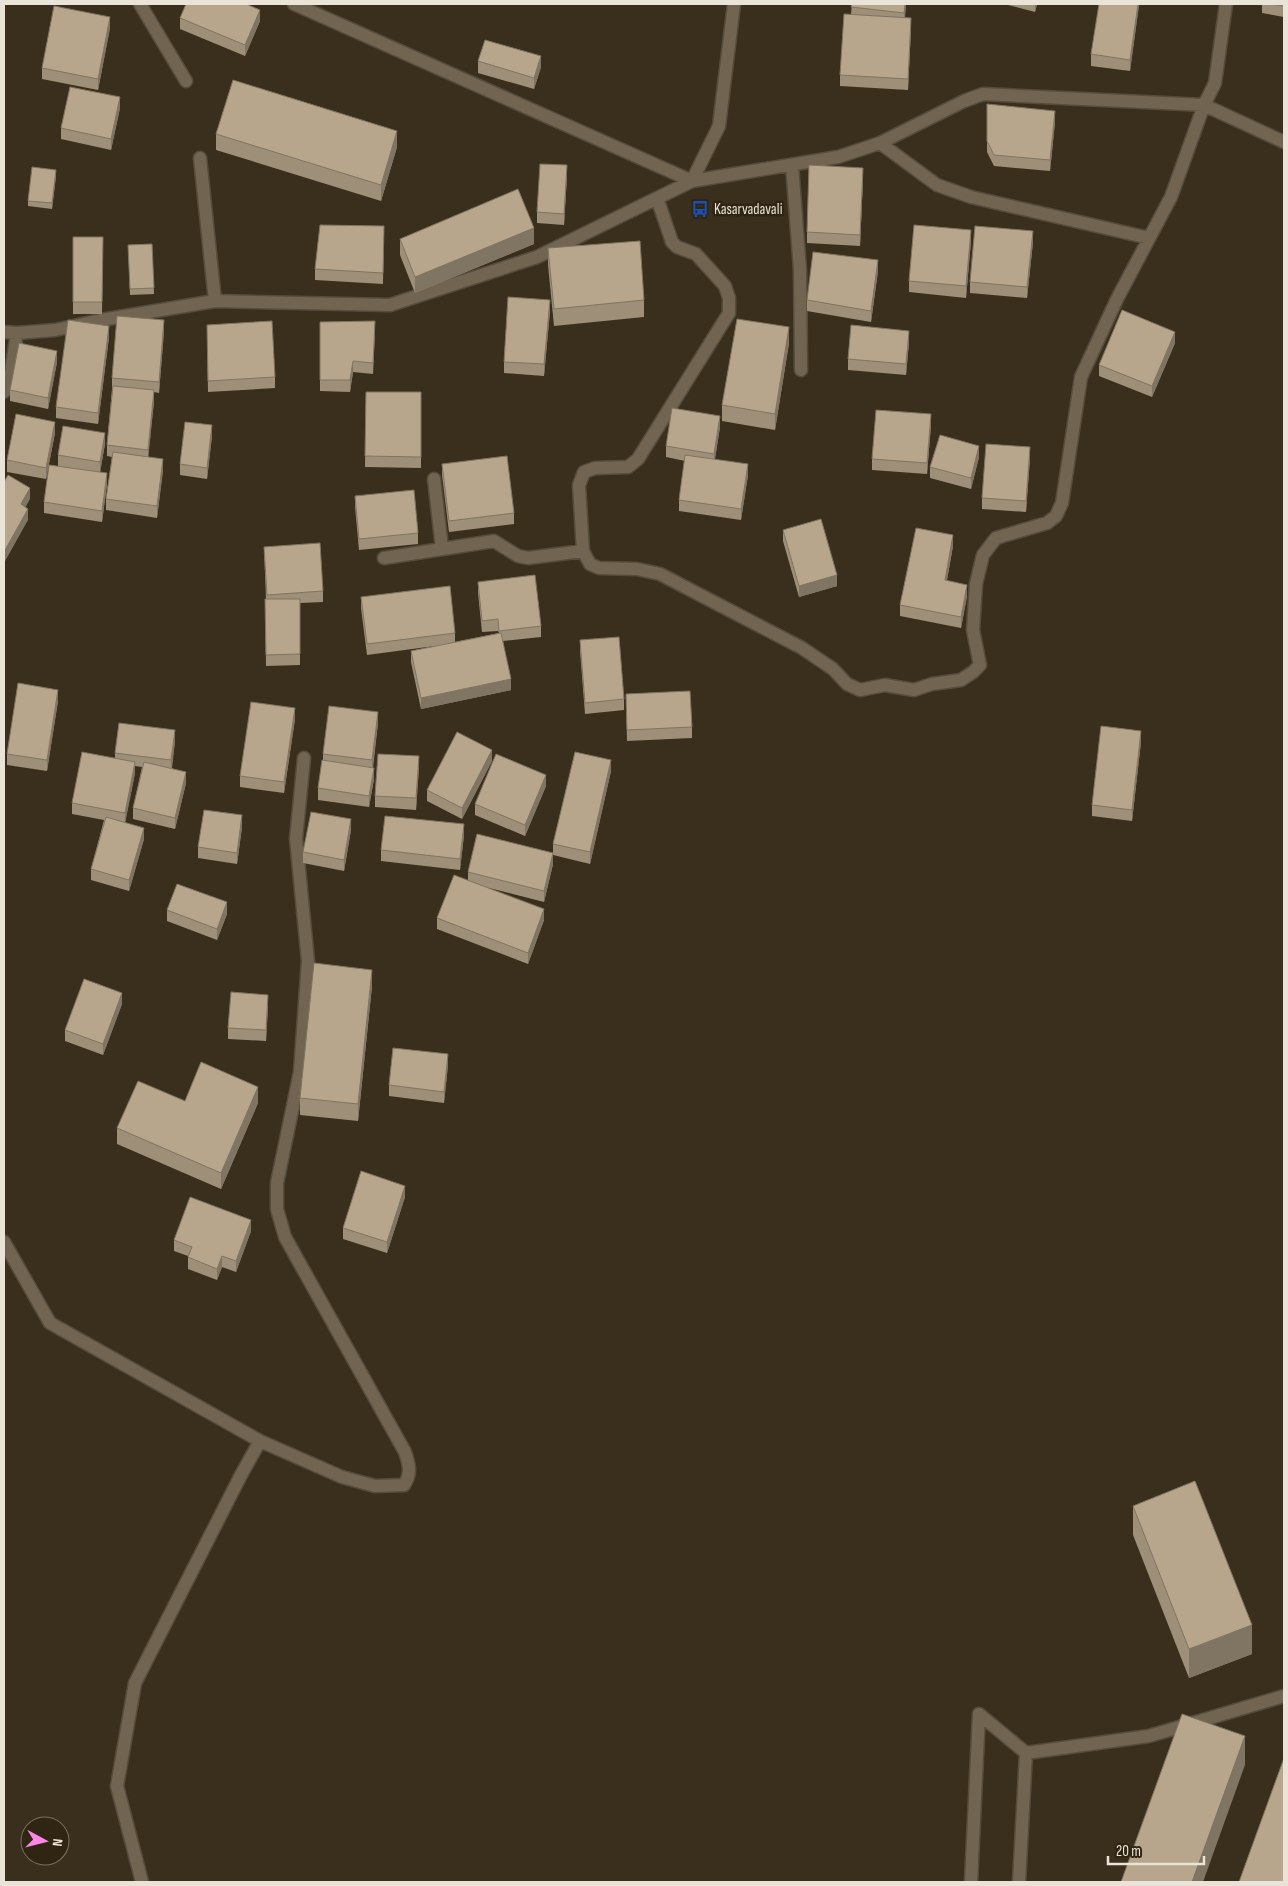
<svg xmlns="http://www.w3.org/2000/svg" width="1288" height="1886" viewBox="0 0 1288 1886" font-family="'Sofia Sans Condensed',sans-serif">
	<style>
		.lines { fill: none; stroke-linecap: round; stroke-linejoin: round }
		.lane-casing { stroke: #554c3d; stroke-width: 15 }
		.street-casing { stroke: #554c3d; stroke-width: 15 }
		.lane { stroke: #716451; stroke-width: 12 }
		.street { stroke: #716451; stroke-width: 12 }
		.wall { fill: #9d8f78 }
		.shaded-wall { fill: #807462 }
		.building { fill: #b7a68c; stroke: #807462 }
		.labels { text-anchor: middle; stroke-width: 5; stroke-linejoin: round; paint-order: stroke }
		.poi-label { font-size: 15px; fill: #eae3d8; stroke: #302513; text-anchor: start }
	</style>
	<rect width="100%" height="100%" fill="#3a2f1d"/>
	<g class="lines">
		<!-- lane casing -->
		<g class="lane-casing">
			<path id="lane" d="M692 181 719 126 734 4"/>
		</g>
		<!-- street casing -->
		<g class="street-casing">
			<path id="street" d="M140 4 186 81
				M294 4 692 181
				M880 143 937 185 971 197 1149 238
				M200 158 215 301
				M792 165 800 270 801 370
				M657 198 672 242 677 247 696 254 725 286 729 298V313L638 459 628 467 595 468 584 472 579 485 583 551 590 564 599 568 637 569 660 574 802 648 833 669 847 684 860 690 885 685 914 690 932 684 961 680 973 672 980 665 973 630 976 584 983 555 996 538 1047 523 1056 516 1062 503 1081 377 1117 299 1171 197 1204 105 1215 83 1226 4
				M4 332 17 333 55 330 101 320 215 301 390 305 537 257 692 181 838 157 880 143 964 101 983 94 1204 105 1284 142
				M4 392 9 385 17 333
				M434 479 442 548
				M384 558 494 541 518 556 528 558 583 551
				M4 1242 50 1323 260 1441 342 1477 375 1486 404 1485C412 1473 409 1464 405 1452L285 1237 277 1209V1183L300 1072 308 961 296 839 304 758
				M979 1714 1026 1753 1149 1736 1284 1696
				M142 1882 117 1786 135 1683 241 1475 260 1441
				M971 1882 979 1714
				M1019 1882 1026 1753"/>
		</g>
		<!-- lane -->
		<use href="#lane" class="lane"/>
		<!-- street -->
		<use href="#street" class="street"/>
	</g>
	<!-- wall -->
	<path class="wall" d="M852 4H906L905 18 911 29 908 90 840 86V75L851 14Z
		M1004 4H1037L1035 12Z
		M1139 4 1130 71 1091 66V54Z
		M1262 4H1284V17L1262 13Z
		M180 18 260 21 245 56 180 29Z
		M110 28 98 90 42 79V68Z
		M478 61 541 67 534 89 478 73Z
		M987 104 1055 122 1050 171 994 166 987 152Z
		M120 108 111 150 61 139V128Z
		M216 134 397 147 381 201 216 150Z
		M56 176 52 209 28 206V201Z
		M567 176 564 225 537 223V212Z
		M863 179 860 246 807 243V232Z
		M384 226 383 284 315 280V269Z
		M73 237H103L102 314H73Z
		M400 239 534 244 415 293 400 255Z
		M971 241 966 298 909 292V281Z
		M1033 242 1027 298 970 293V282Z
		M152 244 154 294 130 295 128 245Z
		M548 248 644 300V317L554 326 548 265Z
		M878 271 871 322 807 311V300Z
		M550 311 544 376 504 373V362Z
		M320 322 375 332 373 374 353 372 350 392 320 391Z
		M207 325 275 377V388L208 392Z
		M164 331 159 393 154 392V401L148 457 163 470 157 518 106 510V499L112 457 107 456V445L112 389V378Z
		M109 337 98 424 56 418V407Z
		M909 342 906 375 848 370V359Z
		M789 343 775 430 722 421V405Z
		M1175 343 1152 397 1099 376V365Z
		M57 362 48 409 10 401V390Z
		M366 392H421V468L365 467Z
		M931 425 927 474 872 470V459Z
		M720 427 715 459 748 475 741 520 679 511V500L685 461 666 457V446Z
		M55 433 46 479 7 472V460Z
		M212 436 207 479 180 475V464Z
		M105 444 100 472 107 484 102 522 44 513V502L58 466V455Z
		M979 457 971 489 930 478V467Z
		M1030 458 1026 512 982 509V498Z
		M442 464 514 513V524L449 532 442 475Z
		M355 496 418 533V544L359 550 355 507Z
		M783 530 837 586 799 597 783 541Z
		M953 546 947 580 967 596 961 628 900 616V605Z
		M264 547 323 591V602L300 603V665L266 666 265 599H266Z
		M478 582 541 626V637L503 641 511 690 421 709 411 662V651L435 646 367 655 361 608V597L455 633V642L499 633 498 631 482 632 478 593Z
		M580 640 624 699V710L585 714 580 651Z
		M626 694 692 727V738L627 741Z
		M58 701 47 771 7 765V754Z
		M295 719 284 793 240 787V776Z
		M378 723 373 768 374 779 369 807 318 800V788L323 760V754Z
		M175 741 172 768 186 783 175 829 133 819V808L142 767 135 766V773L125 822 144 839 129 891 91 880V869L104 820 72 814V803L115 759V753Z
		M1141 742 1132 821 1092 816V805Z
		M492 761 462 819 427 801V790Z
		M419 767 416 810 375 807V796Z
		M611 771 590 864 553 855V864L544 902 489 888 544 920 528 964 437 929V918L468 880V872L553 853V844Z
		M546 786 525 836 475 815V804Z
		M242 827 237 864 198 858V847Z
		M351 830 344 871 303 863V852Z
		M464 835 460 870 381 861V850Z
		M167 910 227 914 217 940 167 921Z
		M372 986 358 1121 300 1115V1098Z
		M122 1004 103 1055 65 1041V1030Z
		M268 1006 266 1041 228 1039V1028Z
		M448 1065 444 1103 389 1096V1085Z
		M185 1101 258 1103 221 1189 117 1144V1128Z
		M405 1197 387 1253 343 1239V1228Z
		M251 1231 236 1272 222 1267 217 1280 188 1269V1256L174 1251V1240Z
		M1133 1506 1252 1654 1189 1678 1133 1535Z"/>
	<!-- shaded-wall -->
	<path class="shaded-wall" d="M905 4H906L904 24V13Z
		M1035 4H1037L1035 12Z
		M1138 4H1139V6L1130 71V60Z
		M260 10V21L245 56V45Z
		M110 17V28L98 90V79Z
		M911 18V29L908 90V79Z
		M541 56V67L534 89V78Z
		M120 97V108L111 150V139Z
		M1055 111V122L1050 171V160Z
		M397 131V147L381 201V185Z
		M567 165V176L564 225V214Z
		M863 168V179L860 246V235Z
		M56 170V176L52 209V203Z
		M534 228V244L415 293V277Z
		M971 230V241L966 298V286Z
		M1033 231V242L1027 298V287Z
		M878 260V271L871 322V311Z
		M550 300V311L544 376V364Z
		M164 320V331L159 393V382Z
		M109 326V337L98 424V413Z
		M789 327V343L775 430V414Z
		M909 331V342L906 375V364Z
		M1175 332V343L1152 397V386Z
		M57 351V362L48 409V398Z
		M353 361V372L350 392V380Z
		M154 390V401L148 461V450Z
		M931 414V425L927 474V463Z
		M720 416V427L714 465V454Z
		M55 422V433L46 479V468Z
		M212 425V436L207 479V468Z
		M105 433V444L100 473V462Z
		M979 446V457L971 489V478Z
		M1030 447V458L1026 512V501Z
		M163 459V470L157 518V506Z
		M748 464V475L741 520V509Z
		M107 473V484L102 522V511Z
		M30 488V499L21 515V504Z
		M28 509V520L4 563V552Z
		M953 535V546L945 591V580Z
		M837 575V586L799 597V586Z
		M967 585V596L961 628V617Z
		M511 679V690L421 709V698Z
		M58 690V701L47 771V760Z
		M295 708V719L284 793V782Z
		M378 712V723L372 771V760Z
		M175 730V741L171 771V760Z
		M1141 731V742L1132 821V810Z
		M492 750V761L462 819V808Z
		M419 756V767L416 810V798Z
		M611 760V771L590 864V852Z
		M135 762V773L125 824V813Z
		M374 768V779L369 807V796Z
		M186 772V783L175 829V818Z
		M546 775V786L525 836V825Z
		M242 815V827L237 864V853Z
		M351 819V830L344 871V860Z
		M464 824V835L460 870V859Z
		M144 828V839L129 891V880Z
		M553 853V864L544 902V891Z
		M227 902V914L217 940V929Z
		M544 909V920L528 964V953Z
		M372 970V986L358 1121V1104Z
		M122 993V1004L103 1055V1044Z
		M268 995V1006L266 1041V1030Z
		M448 1054V1065L444 1103V1092Z
		M258 1087V1103L221 1189V1173Z
		M405 1186V1197L387 1253V1242Z
		M251 1220V1231L236 1272V1261Z
		M222 1256V1267L217 1280V1269Z
		M1252 1625V1654L1189 1678V1649Z
		M1245 1736V1765L1203 1882H1192Z"/>
	<!-- building -->
	<path class="building" d="M186 4H246L260 10 245 45 180 18Z
		M852 4H905L904 13 851 7Z
		M1099 4H1138L1130 60 1091 54Z
		M1270 4H1284V6Z
		M54 6 110 17 98 79 42 68Z
		M844 14 911 18 908 79 840 75Z
		M485 40 541 56 534 78 478 61Z
		M233 80 397 131 381 185 216 134Z
		M70 87 120 97 111 139 61 128Z
		M987 104 1055 111 1050 160 994 155 987 141Z
		M540 164 567 165 564 214 537 212Z
		M809 165 863 168 860 235 807 232Z
		M32 167 56 170 52 203 28 201Z
		M518 189 534 228 415 277 400 239Z
		M320 225 384 226 383 273 315 269Z
		M914 225 971 230 966 286 909 281Z
		M975 226 1033 231 1027 287 970 282Z
		M73 237H103L102 302H73Z
		M640 241 644 300 554 309 548 248Z
		M152 244 154 288 130 289 128 245Z
		M813 252 878 260 871 311 807 300Z
		M508 297 550 300 544 364 504 362Z
		M1122 310 1175 332 1152 386 1099 365Z
		M117 316 164 320 159 382 112 378Z
		M737 319 789 327 775 414 722 405Z
		M68 320 109 326 98 413 56 407Z
		M272 321 275 377 208 381 207 325Z
		M375 321 373 363 353 361 350 380H320V322Z
		M851 325 909 331 906 364 848 359Z
		M19 343 57 351 48 398 10 390Z
		M113 386 154 390 148 450 107 445Z
		M366 392H421V457L365 456Z
		M672 408 720 416 714 454 666 446Z
		M876 410 931 414 927 463 872 459Z
		M16 414 55 422 46 468 7 460Z
		M185 422 212 425 207 468 180 464Z
		M63 426 105 433 100 462 58 455Z
		M940 435 979 446 971 478 930 467Z
		M986 444 1030 447 1026 501 982 498Z
		M113 452 163 459 157 506 106 499Z
		M685 455 748 464 741 509 679 500Z
		M507 456 514 513 449 521 442 464Z
		M49 465 107 473 102 511 44 502Z
		M8 475 30 488 21 504 28 509 4 552V482Z
		M414 490 418 533 359 539 355 496Z
		M821 519 837 575 799 586 783 530Z
		M916 528 953 535 945 580 967 585 961 617 900 605Z
		M320 543 323 591 267 595 264 547Z
		M535 575 541 626 499 631 498 619 482 621 478 582Z
		M450 586 455 633 367 644 361 597Z
		M265 599H300V654L266 655Z
		M501 633 511 679 421 698 411 651Z
		M619 637 624 699 585 703 580 640Z
		M18 683 58 690 47 760 7 754Z
		M690 691 692 727 627 730 626 694Z
		M251 702 295 708 284 782 240 776Z
		M329 706 378 712 372 760 323 754Z
		M119 723 175 730 171 760 115 753Z
		M1101 726 1141 731 1132 810 1092 805Z
		M457 732 492 750 462 808 427 790Z
		M82 752 135 762 125 813 72 803Z
		M575 752 611 760 590 852 553 844Z
		M378 754 419 756 416 798 375 796Z
		M496 754 546 775 525 825 475 804Z
		M322 760 374 768 369 796 318 788Z
		M144 762 186 772 175 818 133 808Z
		M204 810 242 815 237 853 198 847Z
		M311 812 351 819 344 860 303 852Z
		M385 816 464 824 460 859 381 850Z
		M106 817 144 828 129 880 91 869Z
		M477 834 553 853 544 891 468 872Z
		M454 875 544 909 528 953 437 918Z
		M177 884 227 902 217 929 167 910Z
		M314 963 372 970 358 1104 300 1098Z
		M84 979 122 993 103 1044 65 1030Z
		M231 992 268 995 266 1030 228 1028Z
		M393 1048 448 1054 444 1092 389 1085Z
		M201 1062 258 1087 221 1173 117 1128 138 1081 185 1101Z
		M361 1171 405 1186 387 1242 343 1228Z
		M190 1197 251 1220 236 1261 222 1256 217 1269 188 1257 192 1247 174 1240Z
		M1195 1481 1252 1625 1189 1649 1133 1506Z
		M1182 1714 1245 1736 1192 1882H1121Z
		M1284 1758V1882H1239Z"/>
	<!-- icons -->
	<defs>
		<g id="bus-bare" transform="scale(1.35)"><path d="M-5-6H5V4H4V6H2V4H-2V6H-4V4H-5ZM-3.5-4V0h7V-4ZM-3.5 1.2v1.5H-2V1.2ZM2 1.2v1.5H3.5V1.2Z" fill="#1a4fb4" stroke="#302513" stroke-width="2.5" paint-order="stroke"/></g>
	</defs>
	<g fill-rule="evenodd">
		<use href="#bus-bare" x="700" y="209"/>
	</g>
	<g class="labels">
		<!-- poi labels -->
		<g class="poi-label">
			<text x="714" y="214">Kasarvadavali</text>
		</g>
	</g>
	<!-- border -->
	<rect width="1288" height="1886" fill="none" stroke="#eae3d8" stroke-width="10"/>
	<!-- north arrow -->
	<g transform="translate(45 1841) rotate(97)"><circle r="24" fill="#302513" stroke="#7a7162"/>
	<path d="M0-4L9 19L0 12L-9 19Z" fill="#fc86e4"/>
	<text y="-8" font-size="14" font-weight="bold" text-anchor="middle" fill="#eae3d8">N</text>
	</g>
	<!-- scale -->
	<path d="M1108 1856v8h96v-8" fill="none" stroke="#eae3d8" stroke-width="2.5"/>
	<text x="1116" y="1856" font-size="15" fill="#eae3d8" stroke="#302513" stroke-width="4" paint-order="stroke">20 m</text>
</svg>
